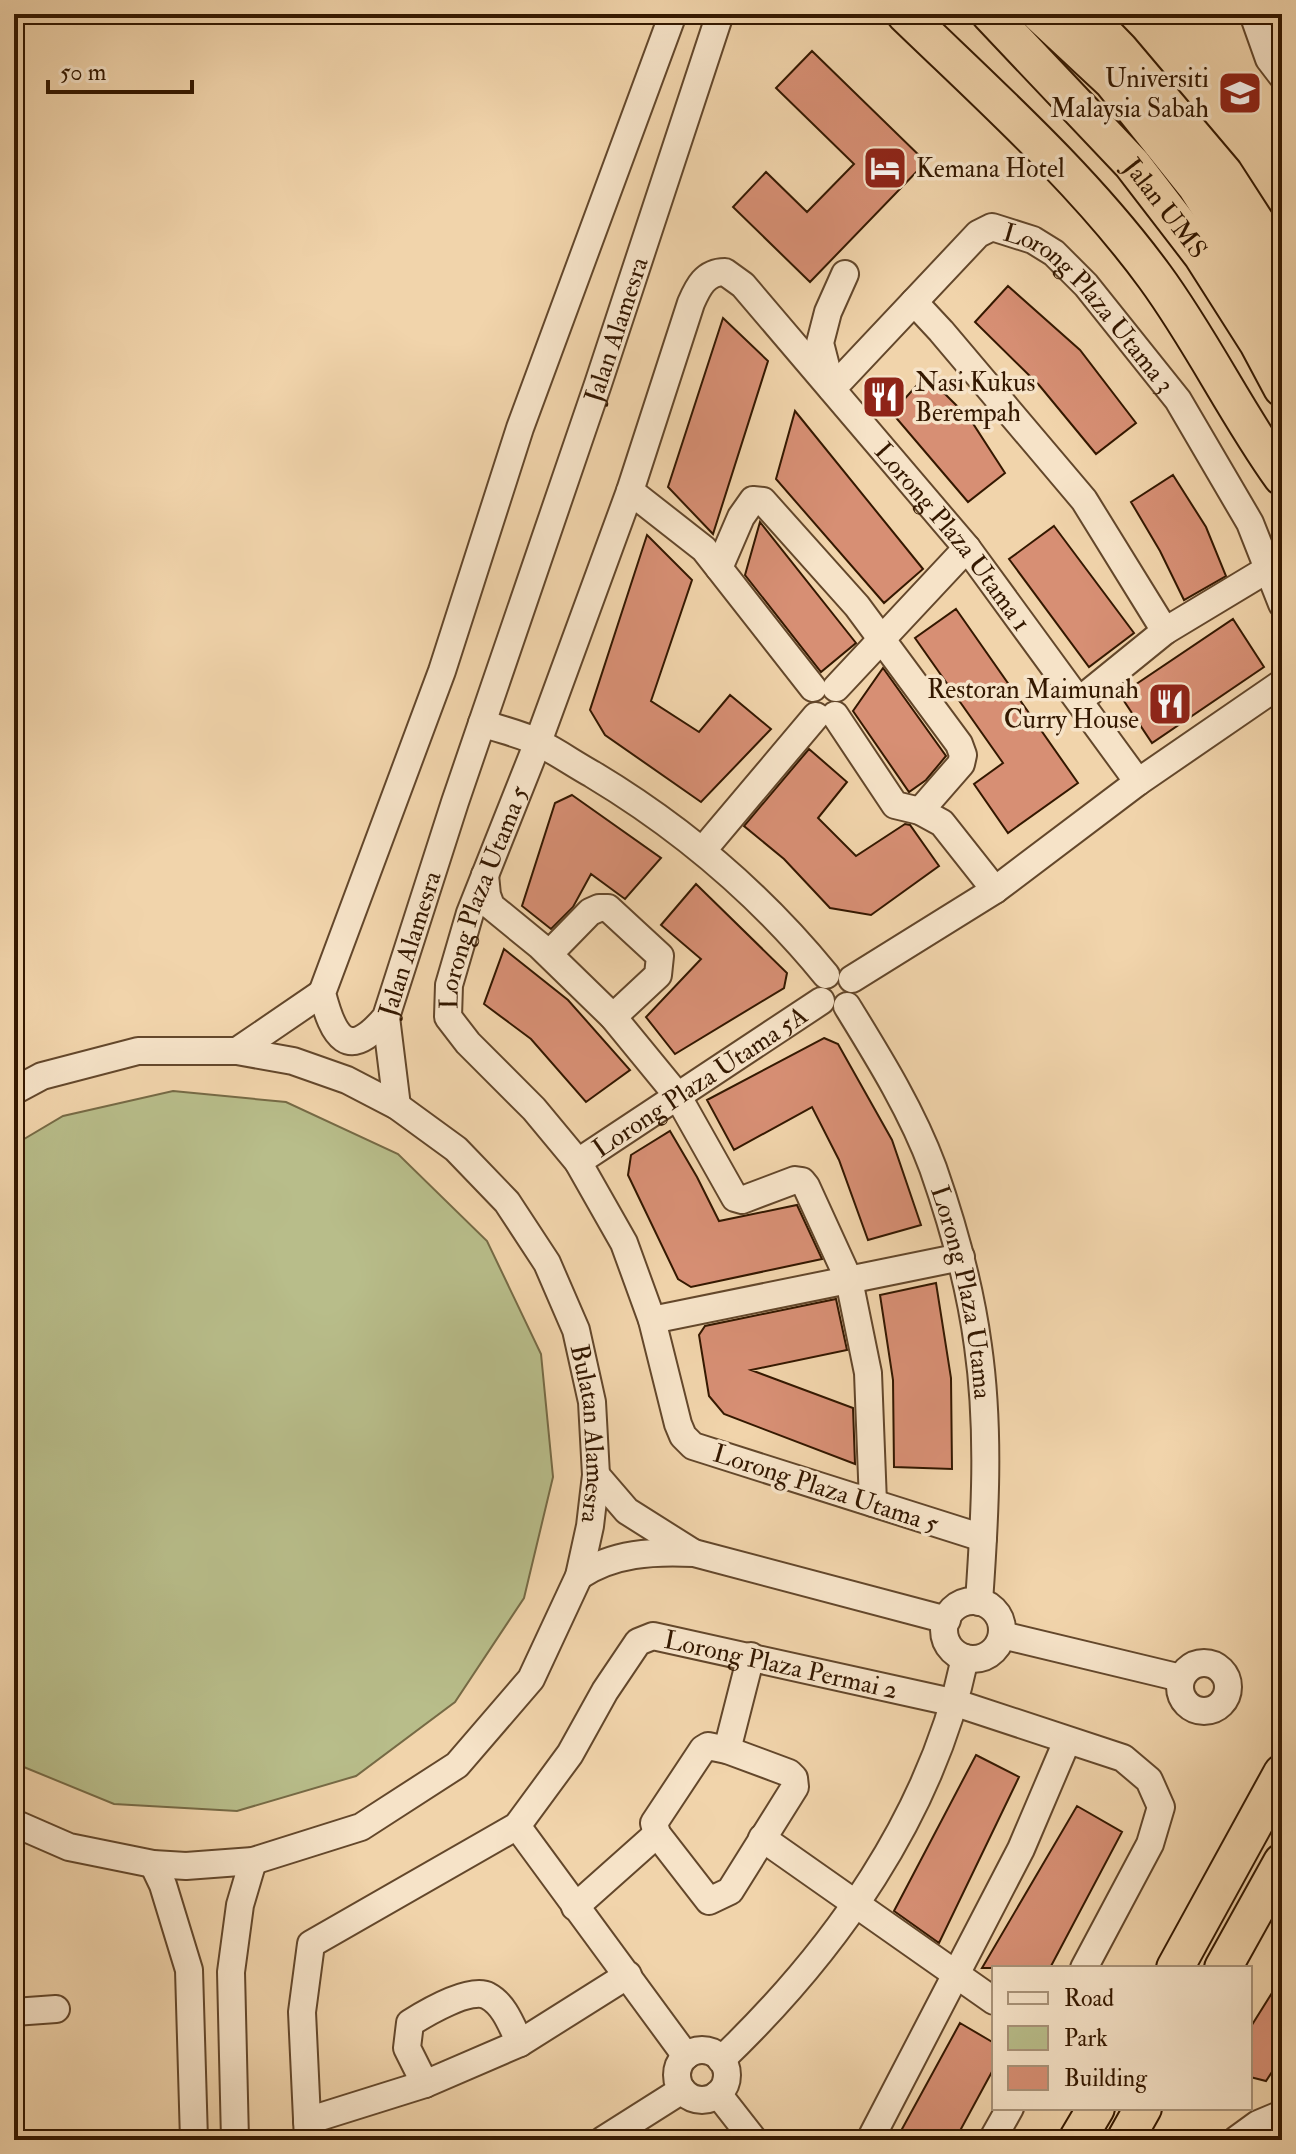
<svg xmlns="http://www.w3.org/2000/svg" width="1296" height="2154" viewBox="0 0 1296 2154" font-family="'IM FELL Double Pica',serif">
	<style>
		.green { fill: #b8bd8a; stroke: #766a45; stroke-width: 2 }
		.building { fill: #d78f74; stroke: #341800; stroke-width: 2 }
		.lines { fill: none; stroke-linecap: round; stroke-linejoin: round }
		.minor-casing { stroke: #63472b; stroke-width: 30 }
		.highway-casing { stroke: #341800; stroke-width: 40 }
		.minor { stroke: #f6e3c8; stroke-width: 26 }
		.highway { stroke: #f1d4ab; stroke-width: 36 }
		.labels { text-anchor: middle; stroke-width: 7; stroke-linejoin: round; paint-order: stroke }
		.poi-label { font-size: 26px; fill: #341800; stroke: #f6e3c8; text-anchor: end }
		.street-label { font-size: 26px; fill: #341800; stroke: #f6e3c8 }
	</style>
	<rect width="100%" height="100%" fill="#f1d4ab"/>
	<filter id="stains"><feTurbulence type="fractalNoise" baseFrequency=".0025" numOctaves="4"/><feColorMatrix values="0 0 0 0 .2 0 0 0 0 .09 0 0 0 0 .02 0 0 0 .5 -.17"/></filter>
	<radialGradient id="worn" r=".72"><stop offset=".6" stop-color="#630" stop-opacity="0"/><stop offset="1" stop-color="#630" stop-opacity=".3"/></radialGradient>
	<!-- green -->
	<path class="green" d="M173 1091 286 1102 398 1154 487 1241 541 1354 553 1477 524 1598 455 1702 356 1776 237 1811 114 1804 14 1763V1145L63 1116Z"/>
	<!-- building -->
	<path class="building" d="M812 51 926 162 810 282 733 207 766 172 807 212 854 164 776 88Z
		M1008 286 1080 350 1136 423 1096 454 1039 385 975 322Z
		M723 318 768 361 713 534 668 487Z
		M926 375 970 419 1005 473 968 502 892 413Z
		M795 411 923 569 884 603 776 479Z
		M1173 475 1206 527 1226 576 1184 600 1160 551 1131 502Z
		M760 522 856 643 821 672 745 575Z
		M1054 526 1134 633 1089 667 1009 559Z
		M647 535 692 580 651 701 699 732 730 695 771 729 701 802 605 735 590 710Z
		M956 609 1078 783 1008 833 974 784 1003 763 915 638Z
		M1233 619 1264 667 1152 743 1120 695Z
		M883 668 946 756 926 780 909 792 853 711Z
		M809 749 847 782 818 818 856 856 905 824 910 825 939 866 871 915 830 908 784 859 744 826Z
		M572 795 661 858 625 899 591 874 573 907 551 929 522 906 555 803Z
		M696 884 787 973 784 988 675 1054 646 1017 701 959 661 925Z
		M504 949 568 1000 630 1070 586 1102 531 1039 484 1004Z
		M824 1038 838 1044 892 1140 921 1225 868 1240 839 1160 812 1107 734 1150 707 1100Z
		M670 1131 697 1177 719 1221 797 1205 822 1259 691 1287 678 1279 628 1175 631 1155Z
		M936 1283 951 1378 952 1469 894 1467 893 1380 880 1295Z
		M836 1299 847 1350 751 1370 853 1408 855 1464 724 1414 709 1396 699 1335 705 1326Z
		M976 1755 1019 1777 939 1943 894 1911Z
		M1077 1806 1122 1832 1050 1968H982Z
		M1282 1977V2079L1272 2072 1266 2081 1250 2077V2028Z
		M960 2023 994 2043V2068L955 2140H896Z"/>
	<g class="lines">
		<!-- minor casing -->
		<g class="minor-casing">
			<g id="minor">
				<path id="s1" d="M673 14 520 428 442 671 322 993C333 1035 347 1064 386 1017L455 802 598 384 720 14"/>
				<path d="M1253 14 1269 59 1282 76"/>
				<path d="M914 302 941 331 1084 500 1165 631"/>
				<path d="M830 382 820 343 828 312 845 274"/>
				<path id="s2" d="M832 389 978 234 992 227 1033 240 1054 253 1086 285 1178 400 1250 523 1282 604"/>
				<path d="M630 491 704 549 813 688"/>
				<path d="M719 568 741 517 753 500 763 501 857 606 959 744 963 755 961 764 920 811"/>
				<path d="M836 688 967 548"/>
				<path d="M1080 700 1165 631 1268 569"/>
				<path d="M835 715 895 805 920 811 942 823 995 890"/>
				<path d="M482 723C501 730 522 734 539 743 557 752 574 764 592 774 682 828 759 893 826 975"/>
				<path d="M703 850 816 716"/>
				<path d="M485 875 487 895 491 906 540 946 613 1017 677 1095 735 1198 742 1200 795 1180 802 1181 806 1186 849 1280 868 1373 873 1503"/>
				<path d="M549 954 590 912 599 908H608L660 956 658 975 613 1017"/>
				<path d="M852 979 995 890 1138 782 1282 683"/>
				<path id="s3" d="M847 1006C879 1058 912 1111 933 1168 953 1225 970 1286 978 1346 990 1430 985 1517 979 1602"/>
				<path d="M386 1017 397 1106"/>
				<path d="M237 1051 322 993"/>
				<path id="s4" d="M14 1091 42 1076 138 1051H237L293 1061 347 1080 397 1106 456 1149 507 1202 547 1263 576 1330 592 1402 596 1475 590 1526 579 1576 531 1679 457 1765 361 1827 253 1861 186 1866 153 1864 69 1847 14 1823"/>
				<path id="s5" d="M578 1162 821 1001"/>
				<path d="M652 1320 961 1257"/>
				<path d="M596 1475 627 1511 692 1552"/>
				<path id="s6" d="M983 1538 693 1446 683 1436 678 1424 652 1320 624 1243 578 1162 534 1109 468 1043 448 1017 449 985 470 913 538 742 630 491 691 303C698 287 705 272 725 272L743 285 967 548 1138 782"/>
				<path d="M579 1576C613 1553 653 1551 694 1553L947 1620"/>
				<circle cx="973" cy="1630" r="29"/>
				<path d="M1002 1635 1181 1678"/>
				<circle cx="1204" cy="1687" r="24"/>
				<path d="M708 1746 727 1750 789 1773 794 1778 795 1787 730 1891 709 1901 657 1834 654 1823 703 1749Z"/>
				<path d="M727 1750 751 1656"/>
				<path d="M517 1826 686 2056"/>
				<path d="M762 1838 994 2001"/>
				<path d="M153 1864 163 1885 189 1970 194 2140"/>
				<path d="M575 1907 657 1834"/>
				<path d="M14 2012 56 2009"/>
				<circle cx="702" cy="2075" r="25"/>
				<path d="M721 2060C835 1951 932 1815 965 1658"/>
				<path d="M425 2084 407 2048 410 2023C426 2013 471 1986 488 1996 505 2005 512 2027 520 2043"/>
				<path d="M718 2094 754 2140"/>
				<path d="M307 2121 425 2084 520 2043 628 1975"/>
				<path d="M235 2140 231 1972 240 1905 253 1861"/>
				<path id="s7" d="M308 2140 302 2012 311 1944 517 1826 570 1754 605 1691 638 1642 653 1636 956 1703 1123 1758 1149 1780 1161 1807 1150 1844 1084 1968"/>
				<path d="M603 2140 682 2090"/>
				<path d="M870 2140 1021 1849 1067 1741"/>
				<path d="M992 2140 1010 2108"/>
				<path d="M1236 2140 1258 2124 1282 2114"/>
			</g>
		</g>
		<!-- highway casing -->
		<g class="highway-casing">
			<g id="highway">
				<path d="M905 14C992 98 1084 180 1155 277 1202 341 1236 413 1282 477"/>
				<path id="s8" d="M990 14 1132 164 1202 255 1258 343 1282 388"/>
				<path d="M1040 14 1112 81 1196 186 1282 320"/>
				<path d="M1085 14 1120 50 1224 173 1282 263"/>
				<path d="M1175 1968 1282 1773"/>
				<path d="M1223 1968 1282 1862"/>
				<path d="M1077 2140 1096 2108"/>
				<path d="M1125 2140 1143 2108"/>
			</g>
		</g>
		<!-- minor -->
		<use href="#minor" class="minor"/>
		<!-- highway -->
		<use href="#highway" class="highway"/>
	</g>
	<!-- icons -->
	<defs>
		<g id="university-square" transform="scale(2.3)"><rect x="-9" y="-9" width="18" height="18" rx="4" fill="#8f2418" stroke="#f6e3c8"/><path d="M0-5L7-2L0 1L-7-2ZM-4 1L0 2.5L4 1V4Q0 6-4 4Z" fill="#fff"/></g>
		<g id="hotel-square" transform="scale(2.3)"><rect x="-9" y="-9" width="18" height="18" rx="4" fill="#8f2418" stroke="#f6e3c8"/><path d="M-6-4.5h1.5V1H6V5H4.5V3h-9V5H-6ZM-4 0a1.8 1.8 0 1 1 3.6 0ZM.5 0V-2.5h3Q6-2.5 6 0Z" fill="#fff"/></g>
		<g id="restaurant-square" transform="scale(2.3)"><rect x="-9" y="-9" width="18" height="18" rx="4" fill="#8f2418" stroke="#f6e3c8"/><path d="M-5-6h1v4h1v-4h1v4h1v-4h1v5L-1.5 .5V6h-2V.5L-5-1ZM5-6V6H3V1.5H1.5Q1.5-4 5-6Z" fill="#fff"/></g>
	</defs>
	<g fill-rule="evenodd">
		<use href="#university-square" x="1240" y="93"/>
		<use href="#hotel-square" x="885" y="168"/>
		<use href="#restaurant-square" x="884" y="397"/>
		<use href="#restaurant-square" x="1170" y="704"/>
	</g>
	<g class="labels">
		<!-- poi labels -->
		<g class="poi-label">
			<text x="1209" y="87">Universiti<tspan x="1209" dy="30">Malaysia Sabah</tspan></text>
			<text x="916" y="177" text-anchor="start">Kemana Hotel</text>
			<text x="915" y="391" text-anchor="start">Nasi Kukus<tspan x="915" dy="30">Berempah</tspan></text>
			<text x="1139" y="698">Restoran Maimunah<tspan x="1139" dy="30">Curry House</tspan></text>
		</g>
		<!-- street labels -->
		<g class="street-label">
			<text dy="9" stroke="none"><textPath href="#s8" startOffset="262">Jalan UMS</textPath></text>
			<text dy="9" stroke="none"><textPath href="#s2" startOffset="358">Lorong Plaza Utama 3</textPath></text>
			<text dy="9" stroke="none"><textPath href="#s1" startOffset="1868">Jalan Alamesra</textPath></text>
			<text dy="9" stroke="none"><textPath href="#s6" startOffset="1964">Lorong Plaza Utama 1</textPath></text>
			<text dy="9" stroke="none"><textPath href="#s6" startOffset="934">Lorong Plaza Utama 5</textPath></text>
			<text dy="9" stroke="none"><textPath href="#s1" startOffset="1220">Jalan Alamesra</textPath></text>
			<text dy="9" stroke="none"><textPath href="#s5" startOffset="146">Lorong Plaza Utama 5A</textPath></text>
			<text dy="9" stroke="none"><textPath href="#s3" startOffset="312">Lorong Plaza Utama</textPath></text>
			<text dy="9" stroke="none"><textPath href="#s4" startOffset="798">Bulatan Alamesra</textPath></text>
			<text transform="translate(826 1488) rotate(18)" y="9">Lorong Plaza Utama 5</text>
			<text dy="9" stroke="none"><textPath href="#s7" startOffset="802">Lorong Plaza Permai 2</textPath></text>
		</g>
	</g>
	<!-- margin -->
	<rect width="1296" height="2154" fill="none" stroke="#f1d4ab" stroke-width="48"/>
	<rect x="16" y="16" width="1264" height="2122" fill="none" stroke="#341800" stroke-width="4"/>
	<rect x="24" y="24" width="1248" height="2106" fill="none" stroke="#341800" stroke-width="2"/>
	<!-- legend -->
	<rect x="992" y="1966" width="260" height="144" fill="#f6e3c8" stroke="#a89278" stroke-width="2"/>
	<rect x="1008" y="1992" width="40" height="12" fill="#f6e3c8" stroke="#a89278" stroke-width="2"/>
	<text x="1064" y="2006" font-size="24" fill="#341800">Road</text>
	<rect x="1008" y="2026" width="40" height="24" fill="#b8bd8a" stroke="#a89278" stroke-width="2"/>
	<text x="1064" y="2046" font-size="24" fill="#341800">Park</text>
	<rect x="1008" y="2066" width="40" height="24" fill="#d78f74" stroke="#a89278" stroke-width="2"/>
	<text x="1064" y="2086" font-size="24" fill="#341800">Building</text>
	<!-- scale -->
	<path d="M48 80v12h144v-12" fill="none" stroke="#341800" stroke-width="4"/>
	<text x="60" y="80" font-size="24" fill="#341800" stroke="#f6e3c8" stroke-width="6" paint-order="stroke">50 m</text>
	<rect width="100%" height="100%" filter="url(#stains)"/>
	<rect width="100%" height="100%" fill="url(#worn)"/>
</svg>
